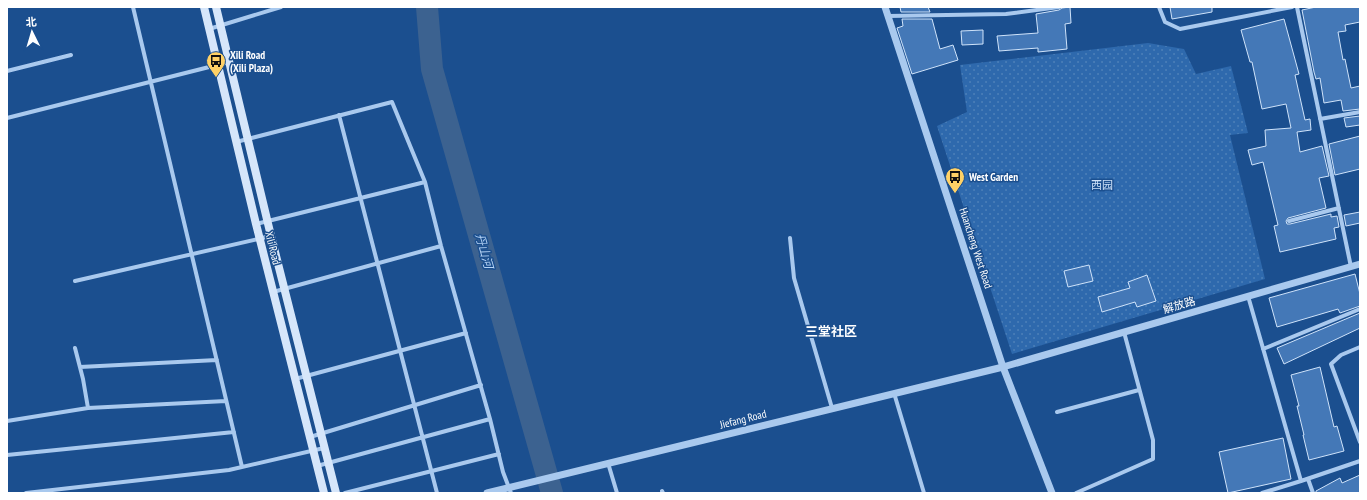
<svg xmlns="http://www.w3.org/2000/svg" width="1367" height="500" viewBox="0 0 1367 500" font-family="'PT Sans Narrow','Noto Sans SC',sans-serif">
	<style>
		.park { fill: url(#park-dots) }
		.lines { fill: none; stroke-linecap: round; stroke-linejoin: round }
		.river { stroke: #3c6290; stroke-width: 22 }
		.building { fill: #4478b7; stroke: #cfe3fa }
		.minor { stroke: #a9c9ee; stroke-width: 4 }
		.tertiary { stroke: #a9c9ee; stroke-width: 7 }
		.secondary { stroke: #d6e6fa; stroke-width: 8 }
		.labels { text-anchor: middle; stroke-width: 3; stroke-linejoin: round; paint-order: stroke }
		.poi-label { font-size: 11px; font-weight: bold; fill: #fff; stroke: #1b4f8f; text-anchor: start }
		.park-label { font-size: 11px; fill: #cfe3fa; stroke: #1b4f8f }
		.street-label { font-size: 11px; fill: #fff; stroke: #1b4f8f }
		.water-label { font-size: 12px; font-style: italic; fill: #b5d3f5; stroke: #1b4f8f }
		.quarter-label { font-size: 13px; font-weight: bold; fill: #fff; stroke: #1b4f8f }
	</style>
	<defs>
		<pattern id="park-dots" width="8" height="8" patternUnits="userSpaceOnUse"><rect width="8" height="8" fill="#2e69ad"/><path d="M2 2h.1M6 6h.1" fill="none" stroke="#4d80b9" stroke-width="1.8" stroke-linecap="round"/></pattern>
	</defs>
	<rect width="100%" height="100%" fill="#1b4f8f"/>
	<!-- park -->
	<path class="park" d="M1148 43 1184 49 1196 74 1231 66 1248 133 1230 135 1265 279 1012 354 937 126 967 112 960 65Z"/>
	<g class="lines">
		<!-- river -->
		<path class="river" d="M427 7 432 69 552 493"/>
	</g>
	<!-- building -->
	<path class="building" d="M900 7H928L930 12H901Z
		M1070 7 1071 23 1065 24 1067 49 1038 52V48L999 51 997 36 1038 33 1036 14 1059 10 1062 8Z
		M1170 7H1212V12L1172 19Z
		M1316 7H1360V22L1345 25 1346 31 1338 32 1343 60 1345 59 1351 88 1360 86V109L1343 111 1341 100 1324 103 1320 78 1316 79 1314 72 1302 10Z
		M902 19H932L940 49 953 45 958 60 912 74 897 28 903 26Z
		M1284 19 1299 74 1295 75 1305 120 1310 119 1311 130 1297 132 1300 152 1322 146 1329 176 1319 178 1326 208 1288 218 1286 221 1287 224H1290L1331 214V217L1337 216 1339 227 1334 228 1336 239 1280 252 1274 226 1278 225 1263 162 1252 165 1248 150 1266 146 1265 130 1291 128 1286 104 1262 109 1252 62H1250L1241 30Z
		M983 30V44L962 45 961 31Z
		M1360 116V125L1346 127 1344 118Z
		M1360 136V169L1335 175 1329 144Z
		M1360 212V223L1346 226 1344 215Z
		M1089 265 1093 281 1068 287 1064 271Z
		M1355 274 1360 294V306L1340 313 1338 309 1277 327 1269 298Z
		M1147 275 1156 301 1137 307 1135 302 1102 312 1098 297 1130 288 1128 282Z
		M1360 313V328L1284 364 1277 348Z
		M1320 367 1334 427 1337 426 1344 451 1309 460 1303 435H1304L1297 406H1299L1291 375Z
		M1283 438 1291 479 1228 493 1219 452Z
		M1360 475V493H1316V491L1340 478 1342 483Z"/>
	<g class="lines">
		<!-- minor -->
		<path class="minor" d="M133 7 242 467
			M1159 7 1165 22 1180 29 1292 7
			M1297 7 1351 267
			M888 16 1006 14 1059 7
			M209 29 281 7
			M7 71 71 55
			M339 115 437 493
			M7 118 229 62
			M1320 119 1360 112
			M236 142 392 102 425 182 441 246 490 419 503 472 511 493
			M1289 221 1339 208
			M256 224 425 182
			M790 238 794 278 832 408
			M75 281 271 236
			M273 292 441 246
			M1248 296 1301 481
			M1360 347 1341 355 1331 364 1360 442
			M1263 349 1360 309
			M80 367 217 360
			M295 379 466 333
			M894 393 924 493
			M88 408 226 401
			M1057 412 1139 390
			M7 421 88 408 83 379 75 348
			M310 437 481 385
			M7 455 234 432
			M608 463 617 493
			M317 466 490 419
			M1308 479 1313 493
			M662 491 663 493
			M26 493 229 470 324 448
			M345 493 499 454
			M1076 493 1153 459V440L1124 332
			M1262 493 1301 481 1360 461"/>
		<!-- tertiary -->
		<path class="tertiary" d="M885 7 1003 367 1052 493
			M487 493 1003 367 1360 264"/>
		<!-- secondary -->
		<path class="secondary" d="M204 7 256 224 324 493
			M216 7 271 236 336 493"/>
	</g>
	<!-- icons -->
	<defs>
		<g id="bus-pin" transform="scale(1)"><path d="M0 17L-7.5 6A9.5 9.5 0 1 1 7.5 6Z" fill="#ffd166" stroke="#1b4f8f"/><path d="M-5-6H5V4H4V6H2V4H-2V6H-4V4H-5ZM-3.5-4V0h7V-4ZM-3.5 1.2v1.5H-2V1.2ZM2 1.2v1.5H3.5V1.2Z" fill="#111"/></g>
	</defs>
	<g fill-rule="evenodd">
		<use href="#bus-pin" x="216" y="61"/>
		<use href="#bus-pin" x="955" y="177"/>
	</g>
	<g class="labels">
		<!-- poi labels -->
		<g class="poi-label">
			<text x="230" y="59">Xili Road<tspan x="230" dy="13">(Xili Plaza)</tspan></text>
			<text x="969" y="181">West Garden</text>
		</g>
		<!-- park labels -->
		<g class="park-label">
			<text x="1102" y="189">西园</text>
		</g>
		<!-- street labels -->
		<g class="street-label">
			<text transform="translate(273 248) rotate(76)" y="4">Xili Road</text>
			<text transform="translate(976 248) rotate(72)" y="4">Huancheng West Road</text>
			<text transform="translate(1179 305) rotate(-16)" y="4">解放路</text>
			<text transform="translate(743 419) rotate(-14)" y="4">Jiefang Road</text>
		</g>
		<!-- water labels -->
		<g class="water-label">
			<text transform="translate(484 251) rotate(74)" y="4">丹山河</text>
		</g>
		<!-- quarter labels -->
		<g class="quarter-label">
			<text x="831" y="336">三堂社区</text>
		</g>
	</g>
	<!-- border -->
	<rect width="1367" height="500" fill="none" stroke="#ffffff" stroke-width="16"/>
	<!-- north arrow -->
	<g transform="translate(32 32) rotate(355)" stroke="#1b4f8f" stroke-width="3" paint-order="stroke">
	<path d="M0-3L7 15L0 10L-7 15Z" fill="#ffffff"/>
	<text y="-6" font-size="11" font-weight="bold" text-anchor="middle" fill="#ffffff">北</text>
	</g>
</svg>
